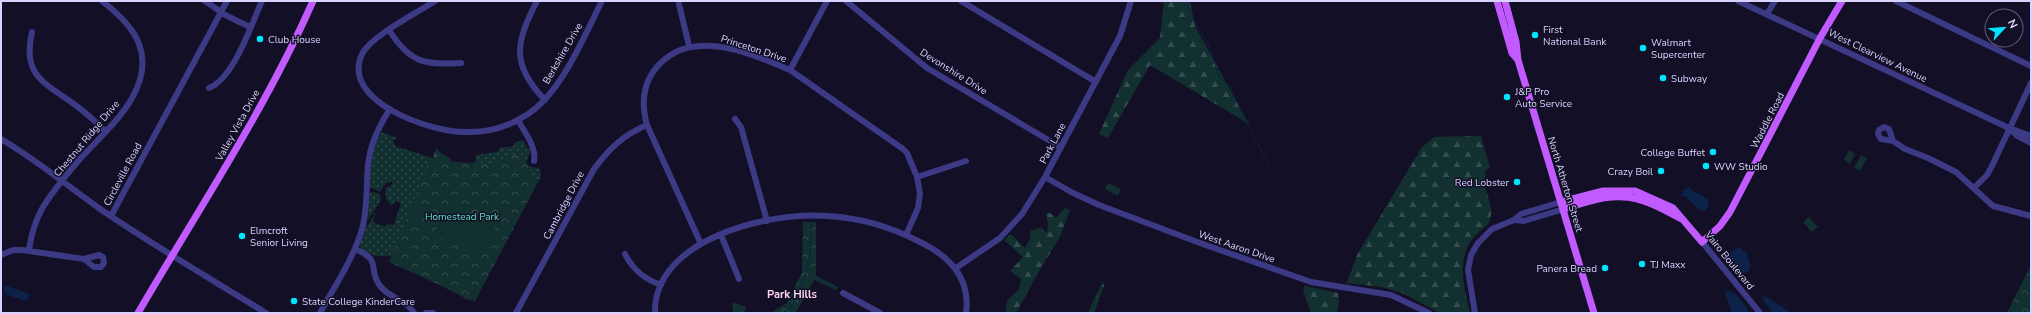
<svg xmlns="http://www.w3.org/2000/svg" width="2032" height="314" viewBox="0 0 2032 314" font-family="'Nunito Sans',sans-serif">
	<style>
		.grass { fill: url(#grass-dots) }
		.forest { fill: url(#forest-firs) }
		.park { fill: url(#park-crowns) }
		.pitch { fill: #12302f }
		.water { fill: #0c2248 }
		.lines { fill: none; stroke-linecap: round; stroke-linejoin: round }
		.stream { stroke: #0c2248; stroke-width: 1 }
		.minor { stroke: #3d3a85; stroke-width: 6 }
		.major { stroke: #c25bff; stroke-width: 7 }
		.poi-dot { fill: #00e5ff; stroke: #130f26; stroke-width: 1.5 }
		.labels { text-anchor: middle; stroke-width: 3; stroke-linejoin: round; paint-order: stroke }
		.poi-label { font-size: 10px; fill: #d9d4ff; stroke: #130f26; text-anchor: start }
		.street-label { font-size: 10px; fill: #d9d4ff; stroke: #130f26 }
		.park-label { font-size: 10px; fill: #5fe0c0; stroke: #130f26 }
		.neighbourhood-label { font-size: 11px; font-weight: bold; fill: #ffd6f0; stroke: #130f26 }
	</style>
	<defs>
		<pattern id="grass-dots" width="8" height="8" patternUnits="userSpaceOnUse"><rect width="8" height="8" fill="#12302f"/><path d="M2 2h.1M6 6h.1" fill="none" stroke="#344d4e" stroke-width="1.8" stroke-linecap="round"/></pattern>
		<pattern id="forest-firs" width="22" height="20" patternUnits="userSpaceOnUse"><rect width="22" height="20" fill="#12302f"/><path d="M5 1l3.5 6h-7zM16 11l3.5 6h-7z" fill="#344d4e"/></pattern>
		<pattern id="park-crowns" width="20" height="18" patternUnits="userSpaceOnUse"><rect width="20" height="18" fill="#12302f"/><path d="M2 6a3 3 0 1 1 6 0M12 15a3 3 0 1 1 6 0" fill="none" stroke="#344d4e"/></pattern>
	</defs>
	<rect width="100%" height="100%" fill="#130f26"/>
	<!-- grass -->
	<path class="grass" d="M382 132 397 138 393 141 395 146 429 157 430 161 475 165 476 155 497 152 499 151V148L514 146V143L523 140 528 149 530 148V153L526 162 529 166 540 169 541 177 471 301 393 261 396 254C383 258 373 256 361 250 357 236 370 223 376 212L373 222 386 227 387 224 394 225 401 203 396 201 392 205C386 200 385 195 386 188L393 184 392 181 385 184 380 192 370 187C370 167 372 147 382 132Z
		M374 192 380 195 381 200 368 220 370 193Z"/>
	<!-- forest -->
	<path class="forest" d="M1164 1H1190L1195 26 1249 124 1150 65 1108 138 1099 134 1128 70 1160 38Z
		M1481 136 1490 168 1486 170C1481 190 1493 200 1491 215 1490 226 1484 227 1477 234 1455 255 1464 287 1470 313H1440L1402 293 1382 287 1347 283 1357 255 1422 147 1434 137Z
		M436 148 442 154 450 158 452 164 430 161 429 157 433 158Z
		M1065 208 1070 210 1060 237 1042 266 1016 313H1006L1007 300 1019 290 1021 279 1010 271 1023 257 1004 240 1011 234 1025 248 1031 237 1030 231 1041 227 1047 233 1048 225 1046 213H1050L1056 218Z
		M1103 281 1104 286 1094 313H1088Z
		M1305 286 1338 293 1339 302 1337 313H1311L1303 291Z
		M733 302 746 307 744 313H733Z"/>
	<!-- park -->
	<path class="park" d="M519 153 538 182 475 301 389 262 430 160 488 164 501 161Z
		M803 222H816V276L838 287 836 290 814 280 797 311 794 313H770L787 303 802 272Z
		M2031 265V313H2007Z"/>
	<!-- pitch -->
	<path class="pitch" d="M1849 150 1855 154 1850 164 1844 160Z
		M1861 155 1867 158 1860 171 1854 168Z
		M1108 183 1121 189 1118 196 1105 189Z
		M415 204 425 208 419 223 409 219Z
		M449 205 495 228 480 258 434 234Z
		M1809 217 1818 227 1812 232 1803 222Z"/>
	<!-- water -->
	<path class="water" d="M1690 186V189L1708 199 1709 205 1705 211 1699 210 1685 196H1681L1683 191Z
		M1739 247 1747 253 1751 267 1749 271 1743 274 1727 255Z
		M7 286 27 293 30 295 26 301 7 295 4 290V287Z
		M1727 291C1737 291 1745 306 1750 313H1732L1725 295Z
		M1765 296 1792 313H1773L1762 299Z"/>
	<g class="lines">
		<!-- stream -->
		<path class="stream" d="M1185 1 1196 24 1208 44 1219 76 1230 87 1253 136 1269 164
			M1782 306 1790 303
			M782 313 790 309 806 273V268L810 256 812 219"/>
		<!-- minor -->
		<path class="minor" d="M205 1 227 16 250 27
			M435 1C417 13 371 36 362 54 340 102 431 132 465 132 488 133 510 126 528 114 562 92 584 36 602 1
			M537 1C516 42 510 64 545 100
			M846 1 927 68 1060 147
			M961 1 1096 82
			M1738 1 2009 128 2031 136
			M1896 1 2031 66
			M679 4 689 46
			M1767 14 1775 1
			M389 30C410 63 424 65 461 63
			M32 32C22 75 43 82 74 104 85 112 96 122 106 132
			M790 70 827 1
			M209 88C234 78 251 25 262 1
			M735 119 741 127 767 221
			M518 120C524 132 537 147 534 161
			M2009 128 2016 135 2031 143
			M1 139C37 160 69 187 103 211 156 247 211 279 266 313
			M1893 141 1889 129 1884 127 1879 130 1878 134 1881 139 1893 141 1905 149 1928 158 1956 172 1993 206 2031 216
			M917 177 966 161
			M1045 177 1073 193 1099 205 1200 243 1311 282 1391 295 1429 313
			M1974 188 1987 175 1992 166 2031 83
			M111 216 227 1
			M1514 220 1524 221 1564 209
			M721 235 739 279
			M1702 242 1760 313
			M701 244 647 125C642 107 642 88 653 72 686 25 748 52 790 70L903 149 907 153 917 177 920 194 918 208 906 235
			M355 249C384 261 366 269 381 287 391 299 406 299 414 313
			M29 250C31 235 35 221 43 207 53 191 67 174 80 159 107 129 156 90 139 44 133 27 116 12 102 1
			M625 254C633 270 644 279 661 285
			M1 255 13 250H22L84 259 99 255 103 257 104 263 101 267H94L84 259
			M956 268 1000 238 1022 214 1045 177 1120 36 1131 1
			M843 293 880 313
			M320 313C335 285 353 260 362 229 368 208 366 186 368 165 370 145 379 126 390 109
			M426 313H433
			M516 313 594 169C609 149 623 135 647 125
			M655 313C653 239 770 211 828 216 860 218 889 226 918 241 948 255 971 277 966 313
			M1475 313 1468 270 1471 255 1478 243 1492 229 1514 220 1521 214 1561 202"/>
		<!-- major -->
		<path class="major" d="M1497 1 1512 53 1518 60
			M1505 1 1516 42 1518 60 1594 313
			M1561 202 1603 191H1635L1673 208 1702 242 1720 226 1730 212 1820 38 1842 1
			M1564 209C1587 202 1612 192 1637 199 1652 202 1666 211 1680 218
			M138 313C198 210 265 110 313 1"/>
	</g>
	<!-- markers -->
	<g class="poi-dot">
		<circle cx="1535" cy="35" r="4"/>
		<circle cx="260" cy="39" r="4"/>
		<circle cx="1643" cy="48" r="4"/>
		<circle cx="1663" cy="78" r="4"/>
		<circle cx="1507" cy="97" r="4"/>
		<circle cx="1713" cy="152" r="4"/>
		<circle cx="1706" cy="166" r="4"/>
		<circle cx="1661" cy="171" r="4"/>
		<circle cx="1517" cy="182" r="4"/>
		<circle cx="242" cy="236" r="4"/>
		<circle cx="1642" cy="264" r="4"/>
		<circle cx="1605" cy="268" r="4"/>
		<circle cx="294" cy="301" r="4"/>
	</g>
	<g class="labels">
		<!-- poi labels -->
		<g class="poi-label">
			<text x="1543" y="33">First<tspan x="1543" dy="12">National Bank</tspan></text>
			<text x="268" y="43">Club House</text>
			<text x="1651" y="46">Walmart<tspan x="1651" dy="12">Supercenter</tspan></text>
			<text x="1671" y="82">Subway</text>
			<text x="1515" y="95">J&amp;P Pro<tspan x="1515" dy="12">Auto Service</tspan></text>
			<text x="1705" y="156" text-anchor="end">College Buffet</text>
			<text x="1714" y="170">WW Studio</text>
			<text x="1653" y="175" text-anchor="end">Crazy Boil</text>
			<text x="1509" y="186" text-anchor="end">Red Lobster</text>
			<text x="250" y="234">Elmcroft<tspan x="250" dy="12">Senior Living</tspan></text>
			<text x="1650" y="268">TJ Maxx</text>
			<text x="1597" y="272" text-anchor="end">Panera Bread</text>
			<text x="302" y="305">State College KinderCare</text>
		</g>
		<!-- street labels -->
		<g class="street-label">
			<text transform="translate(754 48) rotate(18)" y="4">Princeton Drive</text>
			<text transform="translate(562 53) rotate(-60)" y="4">Berkshire Drive</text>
			<text transform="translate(1878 55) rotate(26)" y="4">West Clearview Avenue</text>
			<text transform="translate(954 71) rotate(32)" y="4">Devonshire Drive</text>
			<text transform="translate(1767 120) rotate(-63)" y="4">Waddle Road</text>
			<text transform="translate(237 125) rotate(-61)" y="4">Valley Vista Drive</text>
			<text transform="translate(86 138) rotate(-50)" y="4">Chestnut Ridge Drive</text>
			<text transform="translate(1052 143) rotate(-62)" y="4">Park Lane</text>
			<text transform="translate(122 174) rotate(-62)" y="4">Circleville Road</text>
			<text transform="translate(1566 184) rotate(73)" y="4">North Atherton Street</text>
			<text transform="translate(563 205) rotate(-62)" y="4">Cambridge Drive</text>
			<text transform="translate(1237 246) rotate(19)" y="4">West Aaron Drive</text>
			<text transform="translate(1730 260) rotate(51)" y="4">Vairo Boulevard</text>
		</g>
		<!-- park labels -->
		<g class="park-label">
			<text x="462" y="220">Homestead Park</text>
		</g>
		<!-- neighbourhood labels -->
		<g class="neighbourhood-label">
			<text x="792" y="298">Park Hills</text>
		</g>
	</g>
	<!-- border -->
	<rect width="2032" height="314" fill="none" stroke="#d9d4ff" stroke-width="4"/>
	<!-- north arrow -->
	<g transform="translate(2004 28) rotate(64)"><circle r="19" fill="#130f26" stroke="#625e7d"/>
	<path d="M0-3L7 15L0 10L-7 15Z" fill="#00e5ff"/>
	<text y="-6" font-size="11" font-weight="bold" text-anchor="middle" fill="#d9d4ff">N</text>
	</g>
</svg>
